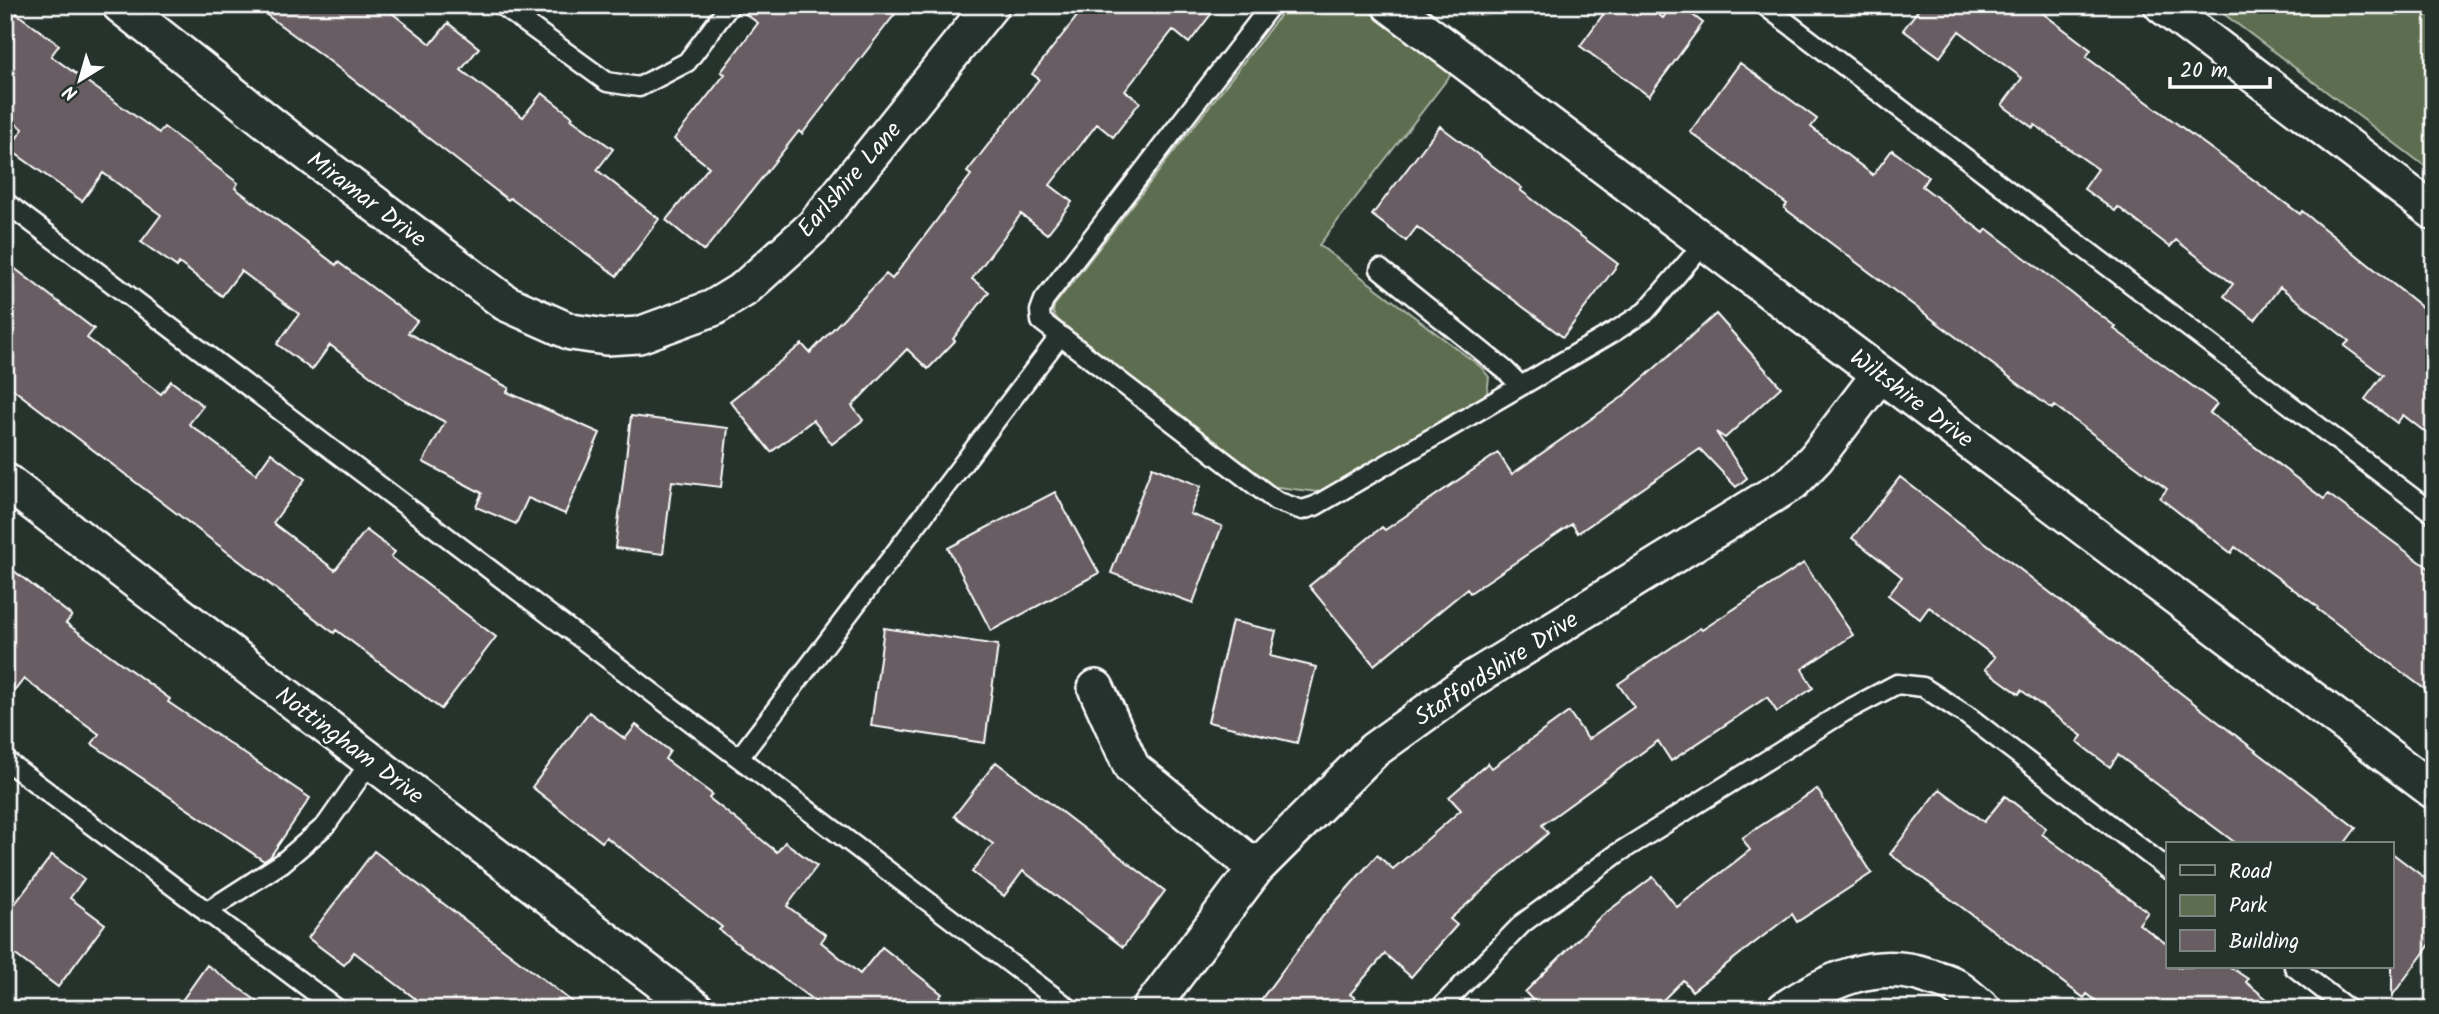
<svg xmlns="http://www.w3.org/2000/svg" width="2439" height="1014" viewBox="0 0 2439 1014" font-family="Kalam,sans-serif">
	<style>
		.green { fill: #5d6d4f; stroke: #aeb6a7; stroke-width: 2 }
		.building { fill: #685d62; stroke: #fff; stroke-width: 2 }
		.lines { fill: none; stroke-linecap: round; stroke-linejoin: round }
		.service-casing { stroke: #fff; stroke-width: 23 }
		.minor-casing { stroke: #fff; stroke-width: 40 }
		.service { stroke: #26332d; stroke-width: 18 }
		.minor { stroke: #26332d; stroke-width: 35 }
		.labels { text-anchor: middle; stroke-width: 6; stroke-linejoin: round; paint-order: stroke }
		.street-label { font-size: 24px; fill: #fff; stroke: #26332d }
	</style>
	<rect width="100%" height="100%" fill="#26332d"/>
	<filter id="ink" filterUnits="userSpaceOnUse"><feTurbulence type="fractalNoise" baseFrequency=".0143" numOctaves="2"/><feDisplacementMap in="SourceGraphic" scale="14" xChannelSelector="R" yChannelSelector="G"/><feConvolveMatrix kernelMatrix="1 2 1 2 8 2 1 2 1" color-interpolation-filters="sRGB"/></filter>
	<g filter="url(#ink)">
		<!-- green -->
		<path class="green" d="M1288 5H1365L1452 73 1319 245 1481 367 1489 377 1487 394 1325 493 1270 486 1058 320 1053 313 1054 306Z
			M2212 5H2434V173Z"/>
		<!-- building -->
		<path class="building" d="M5 5 59 45 51 56 159 133 164 127 238 183 235 188 336 265 338 262 417 321 408 333 509 388 507 392 600 433 565 514 528 498 516 524 476 507 482 493 423 462 445 422 400 398 330 345 312 370 277 344 299 314 241 271 222 296 179 263 177 267 141 242 161 215 103 173 82 201 9 149 23 129 5 116Z
			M253 5H382L431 44 448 23 479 48 461 70 523 117 542 93 573 117 571 119 613 149 597 170 659 219 617 276 510 198 508 200 328 60Z
			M741 5H902L802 134 799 131 704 251 666 220 709 167 674 139 725 74 721 72 758 23 740 10Z
			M1086 5H1218L1189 43 1173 30 1125 91 1140 102 1113 137 1097 124 1050 185 1072 202 1047 234 1021 214 972 279 989 292 953 339 955 341 928 369 907 349 852 406 863 420 832 444 813 420 771 452 730 401 802 344 810 353 886 274 892 279 971 175 967 172 1039 79 1032 74Z
			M1610 5H1646L1663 18 1672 5H1680L1703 23 1649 96 1580 46Z
			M1922 5H2032L2091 50 2086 57 2300 214 2302 211 2434 317V439L2403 415 2397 423 2365 399 2383 375 2344 346 2349 341 2280 287 2255 320 2224 296 2233 284 2176 240 2170 247 2118 207 2115 211 2084 189 2098 169 2035 125 2033 128 2002 105 2022 78 1959 31 1940 57 1903 30Z
			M1740 63 1817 119 1811 127 1873 175 1892 150 1928 177 1922 186 1984 233 1987 229 2116 327 2114 329 2217 404 2210 413 2324 499 2328 494 2434 572V696L2317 609 2318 607 2235 547 2231 553 2160 498 2167 489 2055 406 2052 409 1784 208 1787 204 1690 132Z
			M1440 126 1522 188 1520 190 1618 264 1563 337 1417 227 1406 241 1372 215Z
			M5 261 94 329 87 338 161 394 171 381 203 406 189 424 256 474 271 453 305 479 273 523 335 570 366 530 395 552 391 557 496 637 441 709 336 630 334 633 5 383Z
			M1716 314 1781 387 1725 438 1716 432 1747 478 1736 487 1700 449 1578 533 1572 524 1470 593 1467 589 1374 665 1309 586 1382 527 1385 530 1498 453 1512 474 1621 398Z
			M631 416 728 428 721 487 672 481 663 554 615 548Z
			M1152 467 1201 486 1190 514 1222 526 1193 603 1111 573Z
			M1900 477 2356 828 2344 844H2237L2118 755 2110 767 2077 742 2082 736 2021 690 2019 694 1985 669 1995 657 1929 607 1920 619 1888 595 1902 577 1852 538Z
			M1055 492 1099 573 991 631 948 548Z
			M1804 563 1853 635 1802 669 1813 688 1777 712 1767 697 1671 761 1658 741 1542 825 1548 833 1450 919 1457 925 1411 977 1385 954 1350 994 1370 1009H1254L1323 916 1377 855 1393 869 1461 810 1449 797 1488 763 1492 768 1569 712 1588 739 1634 707 1618 684 1700 628 1702 630Z
			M5 564 72 616 66 623 170 699 168 702 310 798 270 857 264 861 92 744 99 734 24 679 5 703Z
			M1232 621 1276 631 1270 656 1316 667 1297 743 1208 722Z
			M884 628 998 645 985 743 871 726Z
			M589 712 625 739 636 725 670 751 665 759 712 794 709 798 777 852 785 842 817 866 787 906 826 935 821 942 860 974 882 947 942 994 930 1009H825L719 930 722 927 606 837 602 842 532 787Z
			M996 762 1165 891 1123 947 1023 871 1004 896 972 872 993 844 954 816Z
			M1817 789 1872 873 1797 922 1792 914 1692 991 1683 980 1654 1009H1541L1525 992 1599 918 1653 877 1677 907 1750 850 1742 838Z
			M1940 789 1984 822 2005 796 2046 828 2042 834 2148 912 2139 924 2168 945V967H2230L2248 979 2246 982 2279 1009H2107L2087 994 2084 998 1890 854Z
			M374 851 548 983 581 1009H429L354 952 344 965 308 938Z
			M2392 853 2434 885V939L2392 996Z
			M52 855 84 879 70 898 105 924 58 987 5 947V917Z
			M207 965 268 1009H176Z"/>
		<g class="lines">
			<!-- service casing -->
			<g class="service-casing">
				<path id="service" d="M501 5 607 82 639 87 687 62 730 5
					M1271 5 1044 300 1040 311 1041 321 1276 501 1302 510 1315 506 1617 330 1646 311 1705 242
					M1764 5 2434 514
					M5 202 1070 1009
					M1380 269 1505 370 1521 386
					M739 758 1060 336
					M5 760 337 1009
					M206 912 282 863 326 825 371 761
					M2294 967 2348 1009
					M1439 1009 1523 923 1618 853 1844 712 1897 684 1923 687 1968 716 2168 869"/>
			</g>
			<!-- minor casing -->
			<g class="minor-casing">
				<path id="minor" d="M120 5 298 146 506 303 571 332 606 337 639 335 713 308 744 289 814 226 991 5
					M1390 5 2434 791
					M2162 5 2434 212
					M5 481 696 1009
					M1096 688 1132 768 1256 868
					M1150 1009 1256 868 1374 750 1474 678 1793 482 1816 458 1880 374
					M1785 1009C1829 980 1875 958 1928 976 1936 979 1946 981 1953 985 1964 992 1973 1001 1983 1009"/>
			</g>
			<!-- service -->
			<use href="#service" class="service"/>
			<!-- minor -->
			<use href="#minor" class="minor"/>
		</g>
	</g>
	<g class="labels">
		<!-- street labels -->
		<g class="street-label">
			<text transform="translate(849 179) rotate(-49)" y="8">Earlshire Lane</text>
			<text transform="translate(367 199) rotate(37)" y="8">Miramar Drive</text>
			<text transform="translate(1912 398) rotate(37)" y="8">Wiltshire Drive</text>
			<text transform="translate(1496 668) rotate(-33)" y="8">Staffordshire Drive</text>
			<text transform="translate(350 745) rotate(37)" y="8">Nottingham Drive</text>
		</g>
	</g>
	<!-- margin -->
	<rect width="2439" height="1014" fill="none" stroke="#26332d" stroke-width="28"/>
	<rect x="14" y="14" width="2411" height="986" fill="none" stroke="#fff" stroke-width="2.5" filter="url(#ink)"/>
	<!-- legend -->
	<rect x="2166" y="842" width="228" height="126" fill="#26332d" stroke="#7d8581" stroke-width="2"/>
	<rect x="2180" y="865" width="35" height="10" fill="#26332d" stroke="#7d8581" stroke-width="2"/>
	<text x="2229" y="878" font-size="21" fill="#ffffff">Road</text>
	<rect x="2180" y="895" width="35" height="21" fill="#5d6d4f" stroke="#7d8581" stroke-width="2"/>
	<text x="2229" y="912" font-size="21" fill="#ffffff">Park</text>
	<rect x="2180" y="930" width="35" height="21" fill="#685d62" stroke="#7d8581" stroke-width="2"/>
	<text x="2229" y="948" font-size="21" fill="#ffffff">Building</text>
	<!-- north arrow -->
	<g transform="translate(80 80) rotate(217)" stroke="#26332d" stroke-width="5" paint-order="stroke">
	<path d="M0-5L12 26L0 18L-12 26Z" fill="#ffffff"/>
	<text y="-10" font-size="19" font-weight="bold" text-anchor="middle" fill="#ffffff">N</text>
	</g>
	<!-- scale -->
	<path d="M2170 77v10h100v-10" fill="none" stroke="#ffffff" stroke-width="3.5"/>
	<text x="2180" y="77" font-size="21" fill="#ffffff" stroke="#26332d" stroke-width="5" paint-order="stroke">20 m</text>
</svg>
